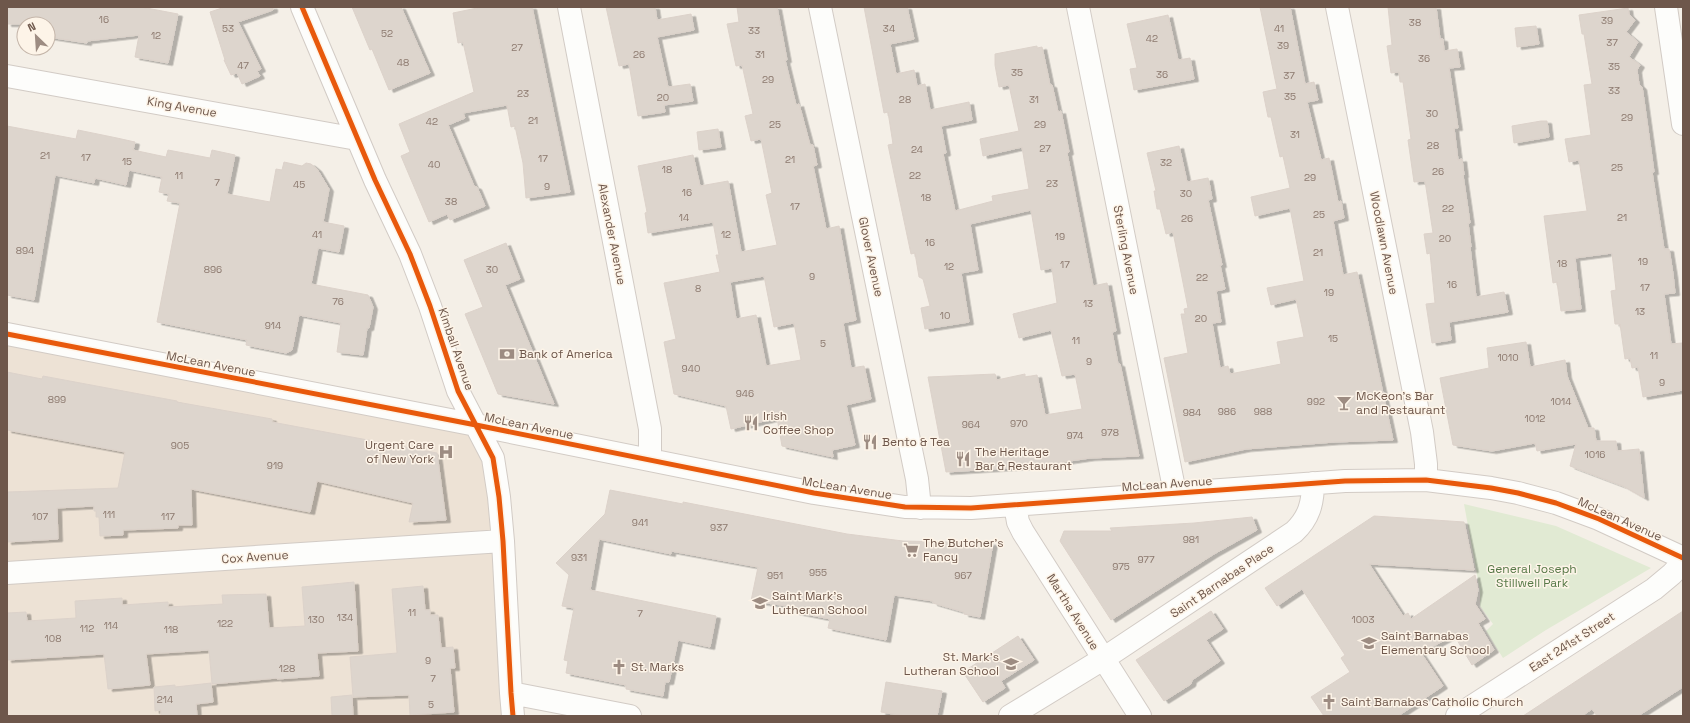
<svg xmlns="http://www.w3.org/2000/svg" width="1690" height="723" viewBox="0 0 1690 723" font-family="'Space Grotesk',sans-serif">
	<style>
		.residential { fill: #ede2d5 }
		.green { fill: #e1ead3 }
		.building { fill: #ddd5cd; stroke: #dcd2ca; fill-rule: evenodd; filter: url(#shadow) }
		.lines { fill: none; stroke-linecap: round; stroke-linejoin: round }
		.minor-casing { stroke: #d2cbc5; stroke-width: 24 }
		.minor { stroke: #fdfdfb; stroke-width: 22 }
		.cycleway-casing { stroke: #fdf4e8; stroke-width: 8 }
		.cycleway { stroke: #e8590c; stroke-width: 5 }
		.labels { text-anchor: middle; stroke-width: 3; stroke-linejoin: round; paint-order: stroke }
		.number-label { font-size: 10px; fill: #8c796e }
		.street-label { font-size: 12px; fill: #6e574b; stroke: #fdf4e8 }
		.poi-label { font-size: 12px; fill: #6e574b; stroke: #fdf4e8; text-anchor: start }
		.park-label { font-size: 12px; fill: #577948; stroke: #fdf4e8 }
	</style>
	<defs>
		<filter id="shadow"><feDropShadow dx="4.5" dy="2.5" stdDeviation="0" flood-color="#0004"/></filter>
	</defs>
	<rect width="100%" height="100%" fill="#f4efe7"/>
	<!-- residential -->
	<path class="residential" d="M7 334 476 425 493 458 513 716H7Z"/>
	<!-- green -->
	<path class="green" d="M1464 504 1556 526 1651 568 1546 630 1503 658 1486 631 1493 624 1480 606V591Z"/>
	<!-- building -->
	<path class="building" d="M7 7H141L178 14 168 63 135 57 139 35 87 41V43L48 37V24H7Z
		M225 7H273V10L238 22 261 69 257 71 260 76 242 84 237 73 231 75 224 60H225L210 12Z
		M352 7H401L430 73 389 90 372 49 370 50Z
		M482 7H532L570 192 526 198 523 163 515 126 511 127 507 105 463 113 465 118 448 125 474 186 477 187 485 206 450 220 447 214 429 222 401 156 410 152 399 124 474 92 463 42 458 43 453 13Z
		M606 7H655L657 20 691 14 694 30 657 37 668 87 690 84 693 101 664 105 665 112 638 116 629 64 619 66Z
		M737 7H777L787 60H785L796 105 799 104 810 145H813L817 165 813 166 826 229 839 226 856 320 843 323 851 368 864 366 871 399 846 405 855 445 832 450 833 457 782 446 777 418 731 429 726 406 674 394 664 342 676 339 664 283 720 272 716 255H719L713 222 648 233 645 213 647 212 638 166 693 155 700 186 728 181 741 252 777 245 766 195 772 193 761 139 751 141 745 116 753 114 742 65 736 66 727 24 739 22ZM764 276 774 327 794 323 801 360 766 366 756 315 736 319 730 282Z
		M864 7H907L914 39 890 44 896 74 914 70 917 86 925 84 930 110 969 102 972 120 941 126 946 153 943 154 955 211 993 201 992 196 1029 189 1022 147 983 156 980 139 1019 131 1009 85 999 87 995 65V54L1037 46V48L1042 47 1050 85H1052L1058 112 1061 111 1069 152 1067 153 1093 286 1107 283 1116 331 1112 332 1118 364H1120L1139 456 1090 458 1063 462 1064 464 1042 466 946 472 928 377 995 374 997 380 1025 374V377L1037 375 1045 415 1082 409 1075 374 1062 376 1051 330 1019 338 1013 314 1057 303 1052 268 1041 270 1031 210 970 224 978 270 961 273 969 322 925 329 921 308 930 306 923 279 919 277 915 253 911 254 888 145 893 144 888 112 884 113Z
		M1260 7H1290L1305 84 1314 82 1318 100 1307 102 1321 160 1329 158 1338 202 1341 201 1344 218 1333 221 1343 275 1357 272 1393 440 1334 442 1246 449 1185 462 1164 358 1188 353 1181 314H1185L1184 309 1188 308 1173 232 1166 234 1160 209H1157L1154 191H1156L1147 153 1179 146 1187 182 1208 178 1209 182 1212 199 1208 200 1222 265H1220L1225 289 1216 291 1221 322 1212 323 1220 368 1228 366 1230 374 1281 364 1277 342 1304 337 1296 299 1271 305 1267 288 1304 281 1290 208 1255 216 1251 197 1290 188 1283 156 1280 157 1271 117H1268L1263 92 1277 89Z
		M1388 7H1436L1440 39H1443L1444 51 1457 49 1460 67 1449 68 1458 128H1454L1458 160 1462 159 1464 175H1463L1470 223H1468L1471 247H1470L1476 297 1504 292 1508 312 1449 322 1451 340 1432 343 1426 304 1435 303 1430 253 1427 254 1424 234 1433 233 1425 181 1414 182 1408 140 1411 139 1403 82H1400L1399 72 1391 73 1387 46 1392 45Z
		M1628 8 1629 14 1635 20 1626 32 1638 42 1629 57 1640 65 1637 70 1639 84 1642 87 1643 93 1654 172H1652L1664 249H1669L1673 274 1675 293 1664 294 1671 344 1682 343 1683 352V390L1643 397 1638 367 1632 368 1630 358 1625 359 1620 324H1615L1611 291 1616 290 1612 253 1575 258 1581 309 1561 311 1557 282 1553 283 1544 216 1587 211 1579 160 1569 162 1565 139 1591 135 1584 85 1592 84 1584 34H1582L1579 15Z
		M1168 15 1178 60 1190 58 1194 79 1134 90 1130 69 1137 68 1127 24Z
		M1536 26 1539 44 1517 47 1515 28Z
		M1541 121H1547L1549 137 1514 143 1512 126Z
		M7 126 76 139 78 130 117 138 135 142 133 150 166 157 168 150 210 158 212 150 235 155 227 194 270 202 276 169 282 170 284 162 302 166 306 163 311 164 317 169 329 189 323 222 344 226 339 252 318 248 311 284 368 295 373 307 369 328H367L363 355 337 352 341 323 299 315 292 350 286 353 246 345 247 340 157 322 180 203 167 201 169 194 159 192 162 177 129 170 126 185 95 178 94 183 55 175 34 300 7 295Z
		M718 129 721 147 699 150 697 132Z
		M506 243 520 279 505 285 554 404 498 394 465 314 483 307 464 260Z
		M1526 342 1530 367 1565 360 1567 376 1588 428H1594L1596 441H1616L1617 451 1639 449 1644 498 1623 486 1570 466 1576 444 1537 451 1535 443 1492 451 1453 445 1440 378 1489 368 1487 348Z
		M7 372 42 379 43 376 177 401V402L272 419V422L437 453 446 520 409 522 413 503 317 481 310 512 191 489 192 525H178V528L123 530V535L100 536 99 517H96V511H94V506L57 508 58 539 7 542V492L118 488 125 452 7 430Z
		M610 490 683 504V502L847 534 903 541 993 543 980 617 964 614V612L933 603V601L894 595 886 640 828 628 830 619 795 612 796 607 751 601 758 567 671 551V554L599 539 590 590 716 616 710 647 678 640 669 682H665L663 696 626 689V685L566 673 568 661 564 660 574 608 562 606 569 575 556 563 605 514Z
		M1374 516 1464 522 1474 570 1369 564 1403 616 1408 613 1411 619 1475 575 1478 590 1475 604 1485 619 1478 623 1494 650 1472 665 1454 635 1421 653 1443 686 1398 716H1324L1311 697 1350 672 1341 658 1345 655 1302 589 1277 606 1265 588Z
		M1252 517 1257 530 1214 554 1111 620 1060 541 1064 531H1112L1110 528 1194 523Z
		M354 582 358 651 317 653 319 676 277 679V678L212 684 209 650 146 654 150 685 108 689 104 654 7 660V613L26 612 27 621 76 618 75 601 122 598V605L168 602V607L223 604 222 595 266 594 269 628 305 626 302 587Z
		M423 586 425 610H430V615H438L441 648 453 647 455 668H450L454 712 410 715 409 695 353 697 350 657 397 653 392 589Z
		M1211 611 1223 629 1206 640 1220 661 1192 680 1191 684 1164 701 1136 660Z
		M1683 611V687L1638 716H1597L1592 709 1582 716H1523Z
		M1018 636 1034 660 1001 681 1005 688 983 702 963 672Z
		M886 682 942 691 937 716H905L881 712Z
		M211 683 213 702 196 704 197 716H161V710L155 711 154 687 175 685V687Z
		M352 695 353 716H332L331 697Z"/>
	<g class="lines">
		<!-- minor casing -->
		<g class="minor-casing">
			<path id="minor" d="M302 7 375 180 410 254 430 306 458 391 493 458 499 497 503 541 511 693 513 716
				M569 7 650 429V460
				M820 7 917 479 920 508
				M1078 7 1175 493
				M1337 7 1422 432 1426 464V480
				M1666 7 1683 124
				M7 76 357 139
				M7 334 476 425 814 493 905 507 971 508 1345 481 1426 480 1491 488 1518 493 1556 503 1599 519 1683 558
				M1015 505 1018 522 1023 532 1140 716
				M7 573 503 541
				M511 693 630 716
				M1010 716 1103 659 1294 532C1309 518 1313 503 1313 483
				M1457 716 1654 589 1672 574 1683 562"/>
		</g>
		<!-- minor -->
		<use href="#minor" class="minor"/>
		<!-- cycleway casing -->
		<g class="cycleway-casing">
			<path id="cycleway" d="M302 7 375 180 410 254 430 306 458 391 493 458 499 497 503 541 511 693 513 716
				M7 334 476 425 814 493 905 507 971 508 1345 481 1426 480 1491 488 1518 493 1556 503 1599 519 1683 558"/>
		</g>
		<!-- cycleway -->
		<use href="#cycleway" class="cycleway"/>
	</g>
	<!-- icons -->
	<defs>
		<g id="bank-bare" transform="scale(1.2)"><path d="M-6-4H6V4H-6ZM0-2.3a2.3 2.3 0 1 0 0 4.6a2.3 2.3 0 1 0 0-4.6Z" fill="#9d8c82" stroke="#fdf4e8" stroke-width="2.5" paint-order="stroke"/></g>
		<g id="bar-bare" transform="scale(1.2)"><path d="M-6-5H6L.8 .8V4.5H3.5V6h-7V4.5H-.8V.8Z" fill="#9d8c82" stroke="#fdf4e8" stroke-width="2.5" paint-order="stroke"/></g>
		<g id="restaurant-bare" transform="scale(1.2)"><path d="M-5-6h1v4h1v-4h1v4h1v-4h1v5L-1.5 .5V6h-2V.5L-5-1ZM5-6V6H3V1.5H1.5Q1.5-4 5-6Z" fill="#9d8c82" stroke="#fdf4e8" stroke-width="2.5" paint-order="stroke"/></g>
		<g id="hospital-bare" transform="scale(1.2)"><path d="M-5-5h3v3.5h4V-5h3V5h-3V1.5h-4V5h-3Z" fill="#9d8c82" stroke="#fdf4e8" stroke-width="2.5" paint-order="stroke"/></g>
		<g id="supermarket-bare" transform="scale(1.2)"><path d="M-6-5.5h2.5l.6 2H6L4.5 2H-2.5L-4.4-4H-6ZM-1.5 3.2a1.3 1.3 0 1 0 .1 0ZM3 3.2a1.3 1.3 0 1 0 .1 0Z" fill="#9d8c82" stroke="#fdf4e8" stroke-width="2.5" paint-order="stroke"/></g>
		<g id="school-bare" transform="scale(1.2)"><path d="M0-5L7-2L0 1L-7-2ZM-4 1L0 2.5L4 1V4Q0 6-4 4Z" fill="#9d8c82" stroke="#fdf4e8" stroke-width="2.5" paint-order="stroke"/></g>
		<g id="church-bare" transform="scale(1.2)"><path d="M-1.2-6h2.4v3.5h3.3v2.4h-3.3V6h-2.4V-.1h-3.3v-2.4h3.3Z" fill="#9d8c82" stroke="#fdf4e8" stroke-width="2.5" paint-order="stroke"/></g>
	</defs>
	<g fill-rule="evenodd">
		<use href="#bank-bare" x="507" y="354"/>
		<use href="#bar-bare" x="1344" y="403"/>
		<use href="#restaurant-bare" x="751" y="423"/>
		<use href="#restaurant-bare" x="870" y="442"/>
		<use href="#hospital-bare" x="446" y="452"/>
		<use href="#restaurant-bare" x="963" y="459"/>
		<use href="#supermarket-bare" x="911" y="550"/>
		<use href="#school-bare" x="760" y="603"/>
		<use href="#school-bare" x="1369" y="643"/>
		<use href="#school-bare" x="1011" y="664"/>
		<use href="#church-bare" x="619" y="667"/>
		<use href="#church-bare" x="1329" y="702"/>
	</g>
	<g class="labels">
		<!-- number labels -->
		<g class="number-label">
			<text x="104" y="23">16</text>
			<text x="1607" y="24">39</text>
			<text x="1415" y="26">38</text>
			<text x="228" y="32">53</text>
			<text x="889" y="32">34</text>
			<text x="1279" y="32">41</text>
			<text x="754" y="34">33</text>
			<text x="387" y="37">52</text>
			<text x="156" y="39">12</text>
			<text x="1152" y="42">42</text>
			<text x="1612" y="46">37</text>
			<text x="1283" y="49">39</text>
			<text x="517" y="51">27</text>
			<text x="639" y="58">26</text>
			<text x="760" y="58">31</text>
			<text x="1424" y="62">36</text>
			<text x="403" y="66">48</text>
			<text x="243" y="69">47</text>
			<text x="1614" y="70">35</text>
			<text x="1017" y="76">35</text>
			<text x="1162" y="78">36</text>
			<text x="1289" y="79">37</text>
			<text x="768" y="83">29</text>
			<text x="1614" y="94">33</text>
			<text x="523" y="97">23</text>
			<text x="1290" y="100">35</text>
			<text x="663" y="101">20</text>
			<text x="905" y="103">28</text>
			<text x="1034" y="103">31</text>
			<text x="1432" y="117">30</text>
			<text x="1627" y="121">29</text>
			<text x="533" y="124">21</text>
			<text x="432" y="125">42</text>
			<text x="775" y="128">25</text>
			<text x="1040" y="128">29</text>
			<text x="1295" y="138">31</text>
			<text x="1433" y="149">28</text>
			<text x="1045" y="152">27</text>
			<text x="917" y="153">24</text>
			<text x="45" y="159">21</text>
			<text x="86" y="161">17</text>
			<text x="543" y="162">17</text>
			<text x="790" y="163">21</text>
			<text x="127" y="165">15</text>
			<text x="1166" y="166">32</text>
			<text x="434" y="168">40</text>
			<text x="1617" y="171">25</text>
			<text x="667" y="173">18</text>
			<text x="1438" y="175">26</text>
			<text x="179" y="179">11</text>
			<text x="915" y="179">22</text>
			<text x="1310" y="181">29</text>
			<text x="217" y="186">7</text>
			<text x="1052" y="187">23</text>
			<text x="299" y="188">45</text>
			<text x="547" y="190">9</text>
			<text x="687" y="196">16</text>
			<text x="1186" y="197">30</text>
			<text x="926" y="201">18</text>
			<text x="451" y="205">38</text>
			<text x="795" y="210">17</text>
			<text x="1448" y="212">22</text>
			<text x="1319" y="218">25</text>
			<text x="684" y="221">14</text>
			<text x="1622" y="221">21</text>
			<text x="1187" y="222">26</text>
			<text x="317" y="238">41</text>
			<text x="726" y="238">12</text>
			<text x="1060" y="240">19</text>
			<text x="1445" y="242">20</text>
			<text x="930" y="246">16</text>
			<text x="25" y="254">894</text>
			<text x="1318" y="256">21</text>
			<text x="1643" y="265">19</text>
			<text x="1562" y="267">18</text>
			<text x="1065" y="268">17</text>
			<text x="949" y="270">12</text>
			<text x="213" y="273">896</text>
			<text x="492" y="273">30</text>
			<text x="812" y="280">9</text>
			<text x="1202" y="281">22</text>
			<text x="1452" y="288">16</text>
			<text x="1645" y="291">17</text>
			<text x="698" y="292">8</text>
			<text x="1329" y="296">19</text>
			<text x="338" y="305">76</text>
			<text x="1088" y="307">13</text>
			<text x="1640" y="315">13</text>
			<text x="945" y="319">10</text>
			<text x="1201" y="322">20</text>
			<text x="273" y="329">914</text>
			<text x="1333" y="342">15</text>
			<text x="1076" y="344">11</text>
			<text x="823" y="347">5</text>
			<text x="1654" y="359">11</text>
			<text x="1508" y="361">1010</text>
			<text x="1089" y="365">9</text>
			<text x="691" y="372">940</text>
			<text x="1662" y="386">9</text>
			<text x="745" y="397">946</text>
			<text x="57" y="403">899</text>
			<text x="1316" y="405">992</text>
			<text x="1561" y="405">1014</text>
			<text x="1227" y="415">986</text>
			<text x="1263" y="415">988</text>
			<text x="1192" y="416">984</text>
			<text x="1535" y="422">1012</text>
			<text x="1019" y="427">970</text>
			<text x="971" y="428">964</text>
			<text x="1110" y="436">978</text>
			<text x="1075" y="439">974</text>
			<text x="180" y="449">905</text>
			<text x="1595" y="458">1016</text>
			<text x="275" y="469">919</text>
			<text x="109" y="518">111</text>
			<text x="40" y="520">107</text>
			<text x="168" y="520">117</text>
			<text x="640" y="526">941</text>
			<text x="719" y="531">937</text>
			<text x="1191" y="543">981</text>
			<text x="579" y="561">931</text>
			<text x="1146" y="563">977</text>
			<text x="1121" y="570">975</text>
			<text x="818" y="576">955</text>
			<text x="775" y="579">951</text>
			<text x="963" y="579">967</text>
			<text x="412" y="616">11</text>
			<text x="640" y="617">7</text>
			<text x="345" y="621">134</text>
			<text x="316" y="623">130</text>
			<text x="1363" y="623">1003</text>
			<text x="225" y="627">122</text>
			<text x="111" y="629">114</text>
			<text x="87" y="632">112</text>
			<text x="171" y="633">118</text>
			<text x="53" y="642">108</text>
			<text x="428" y="664">9</text>
			<text x="287" y="672">128</text>
			<text x="433" y="682">7</text>
			<text x="165" y="703">214</text>
			<text x="431" y="708">5</text>
		</g>
		<!-- street labels -->
		<g class="street-label">
			<text transform="translate(182 107) rotate(10)" y="4">King Avenue</text>
			<text transform="translate(612 234) rotate(79)" y="4">Alexander Avenue</text>
			<text transform="translate(1384 243) rotate(79)" y="4">Woodlawn Avenue</text>
			<text transform="translate(1126 250) rotate(79)" y="4">Sterling Avenue</text>
			<text transform="translate(871 257) rotate(78)" y="4">Glover Avenue</text>
			<text transform="translate(456 349) rotate(71)" y="4">Kimball Avenue</text>
			<text transform="translate(211 364) rotate(11)" y="4">McLean Avenue</text>
			<text transform="translate(529 426) rotate(12)" y="4">McLean Avenue</text>
			<text transform="translate(1167 484) rotate(-4)" y="4">McLean Avenue</text>
			<text transform="translate(847 488) rotate(9)" y="4">McLean Avenue</text>
			<text transform="translate(1620 519) rotate(24)" y="4">McLean Avenue</text>
			<text transform="translate(255 557) rotate(-4)" y="4">Cox Avenue</text>
			<text transform="translate(1222 581) rotate(-34)" y="4">Saint Barnabas Place</text>
			<text transform="translate(1073 612) rotate(58)" y="4">Martha Avenue</text>
			<text transform="translate(1572 642) rotate(-33)" y="4">East 241st Street</text>
		</g>
		<!-- poi labels -->
		<g class="poi-label">
			<text x="519" y="358">Bank of America</text>
			<text x="1356" y="400">McKeon's Bar<tspan x="1356" dy="14">and Restaurant</tspan></text>
			<text x="763" y="420">Irish<tspan x="763" dy="14">Coffee Shop</tspan></text>
			<text x="882" y="446">Bento &amp; Tea</text>
			<text x="434" y="449" text-anchor="end">Urgent Care<tspan x="434" dy="14">of New York</tspan></text>
			<text x="975" y="456">The Heritage<tspan x="975" dy="14">Bar &amp; Restaurant</tspan></text>
			<text x="923" y="547">The Butcher's<tspan x="923" dy="14">Fancy</tspan></text>
			<text x="772" y="600">Saint Mark's<tspan x="772" dy="14">Lutheran School</tspan></text>
			<text x="1381" y="640">Saint Barnabas<tspan x="1381" dy="14">Elementary School</tspan></text>
			<text x="999" y="661" text-anchor="end">St. Mark's<tspan x="999" dy="14">Lutheran School</tspan></text>
			<text x="631" y="671">St. Marks</text>
			<text x="1341" y="706">Saint Barnabas Catholic Church</text>
		</g>
		<!-- park labels -->
		<g class="park-label">
			<text x="1532" y="573">General Joseph<tspan x="1532" dy="14">Stillwell Park</tspan></text>
		</g>
	</g>
	<!-- border -->
	<rect width="1690" height="723" fill="none" stroke="#6e574b" stroke-width="16"/>
	<!-- north arrow -->
	<g transform="translate(36 36) rotate(335)"><circle r="19" fill="#fdf4e8" stroke="#c4b5a9"/>
	<path d="M0-3L7 15L0 10L-7 15Z" fill="#9d8c82"/>
	<text y="-6" font-size="11" font-weight="bold" text-anchor="middle" fill="#6e574b">N</text>
	</g>
</svg>
